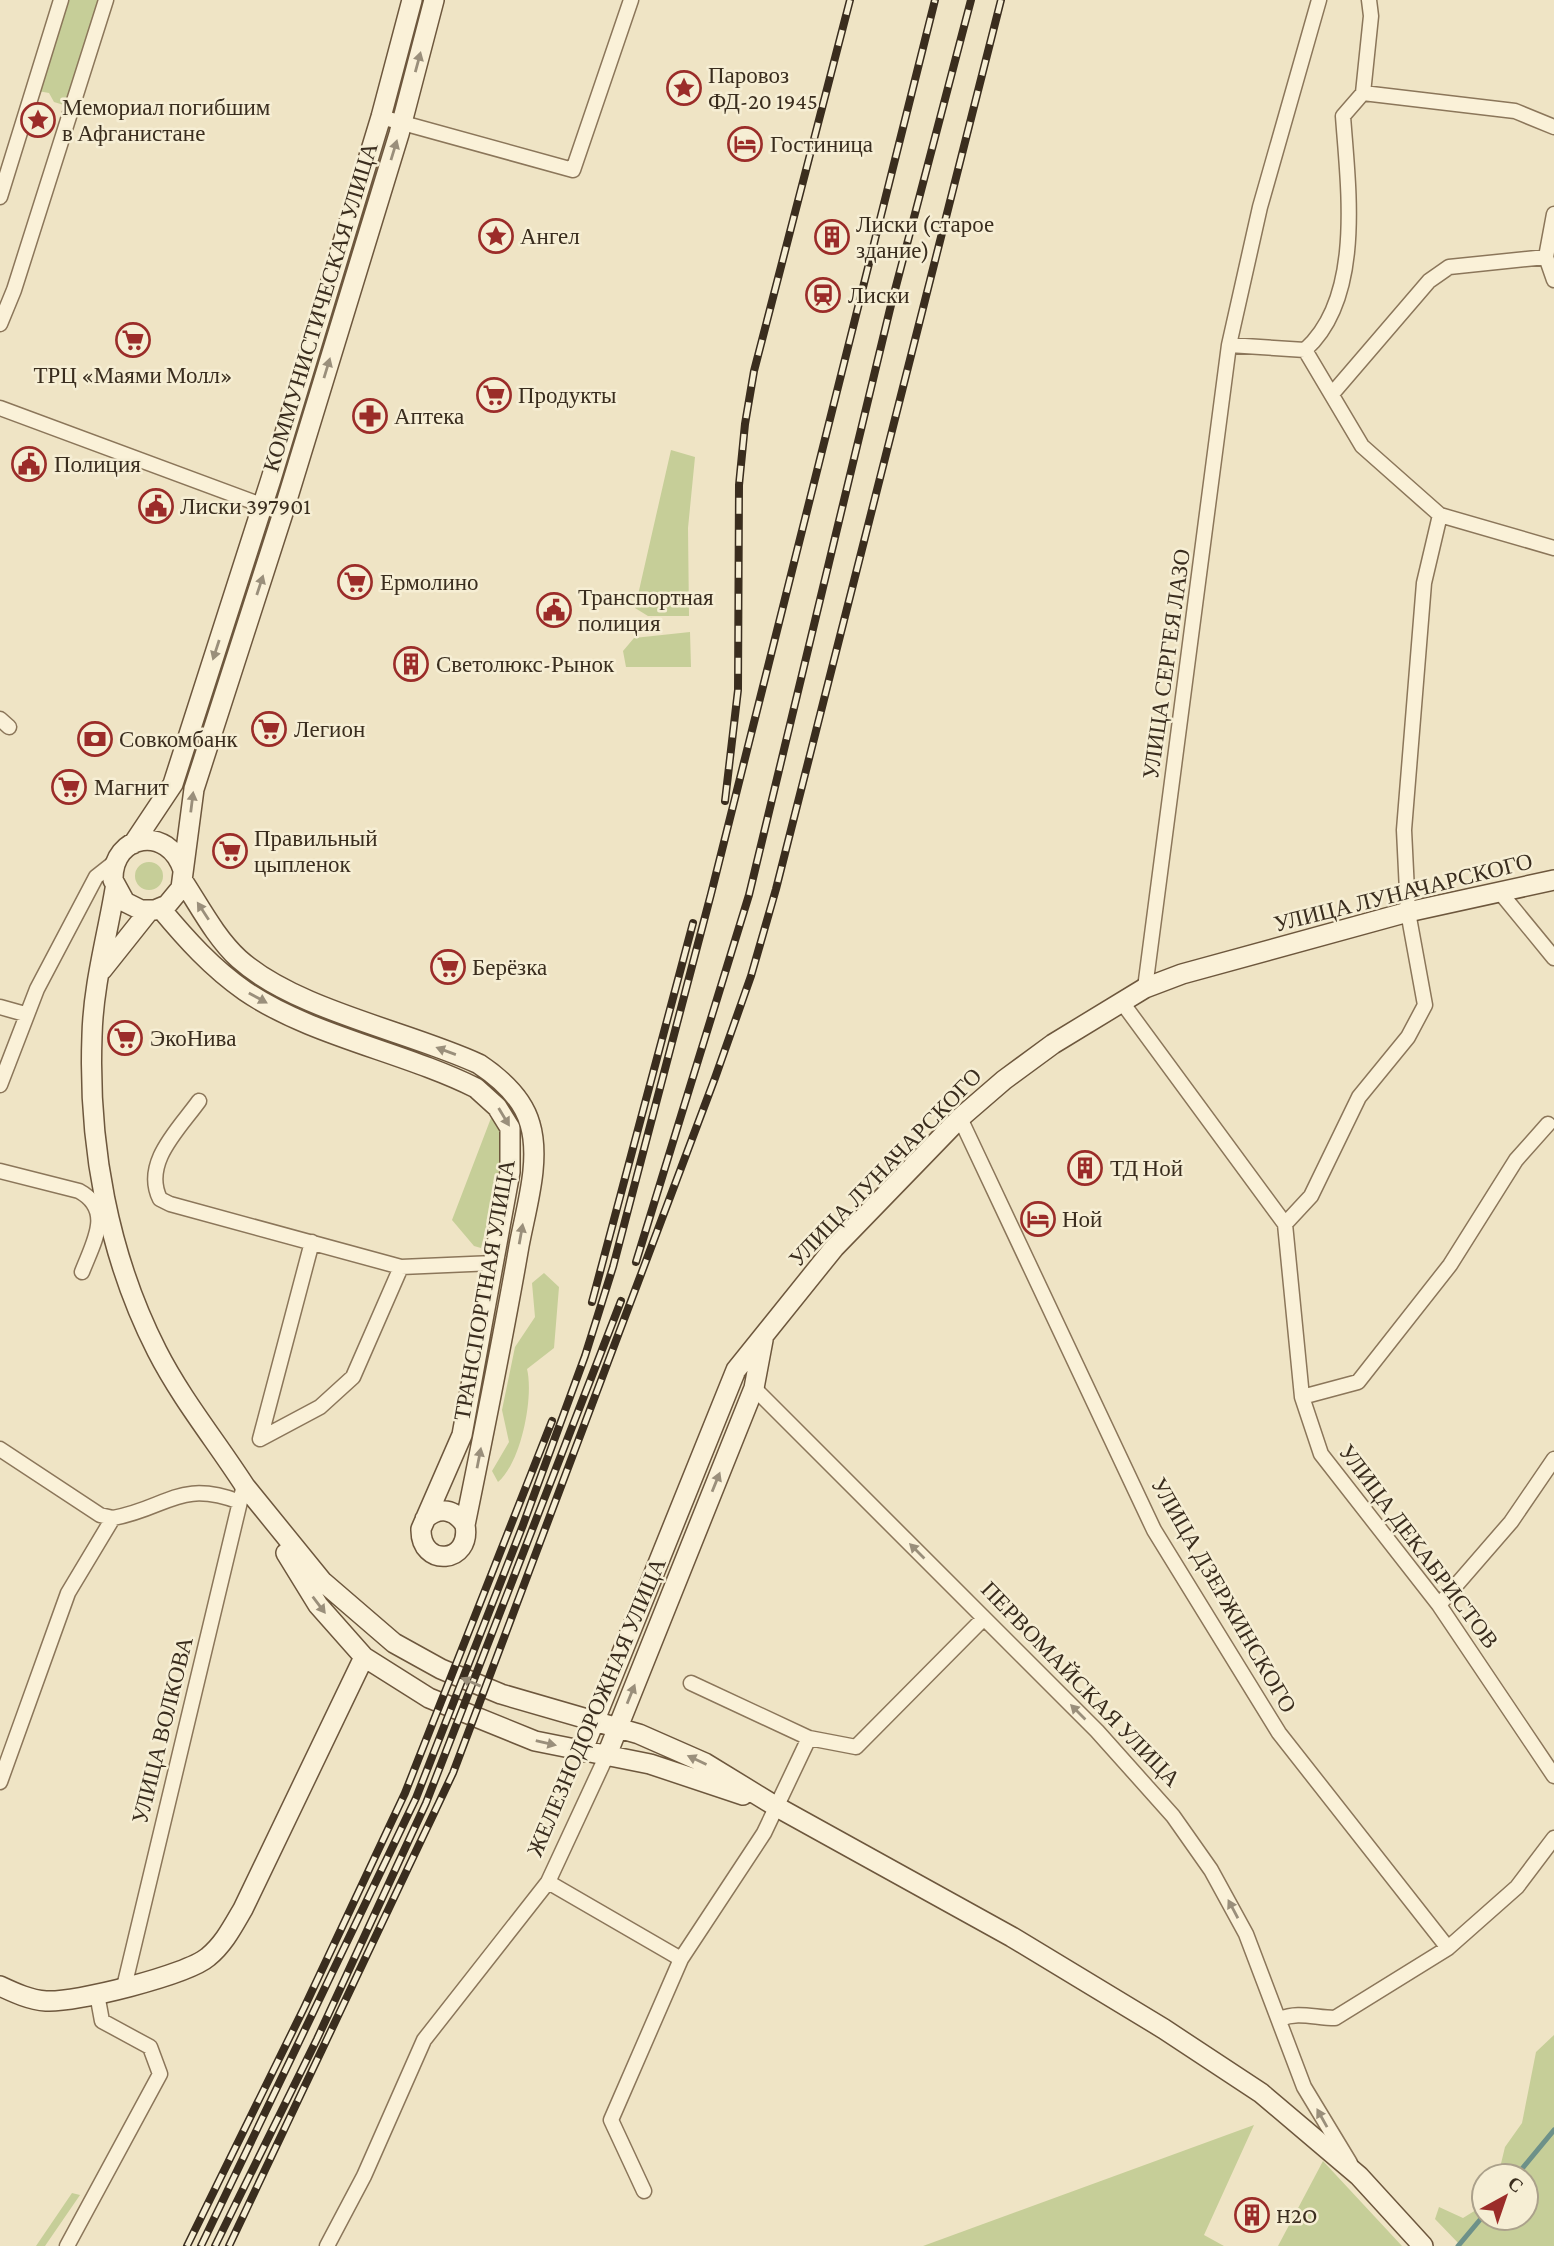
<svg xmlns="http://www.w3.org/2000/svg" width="1554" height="2246" viewBox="0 0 1554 2246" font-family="'Crimson Pro',serif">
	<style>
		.green { fill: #c6ce98 }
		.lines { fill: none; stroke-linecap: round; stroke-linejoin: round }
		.stream { stroke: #6d9189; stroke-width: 5 }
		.street-casing { stroke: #8b765a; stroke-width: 17 }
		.secondary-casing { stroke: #6d573d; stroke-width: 22 }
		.street { stroke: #faf1d8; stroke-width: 14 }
		.secondary { stroke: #faf1d8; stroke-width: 19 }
		.rail-casing { stroke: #3a2d1e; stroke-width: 8 }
		.rail { stroke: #f6eed4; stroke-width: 5; stroke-dasharray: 16; stroke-linecap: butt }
		.oneway { fill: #9a8f7b }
		.labels { text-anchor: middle; stroke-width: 5; stroke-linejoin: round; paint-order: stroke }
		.poi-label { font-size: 23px; fill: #3a2d1e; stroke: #f6eed4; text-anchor: start }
		.street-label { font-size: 23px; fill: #3a2d1e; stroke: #f6eed4 }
	</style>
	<rect width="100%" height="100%" fill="#efe4c5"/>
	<!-- green -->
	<path class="green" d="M67 0H100L67 106 54 102 49 93 38 91Z
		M671 450 695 457 688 528 689 616H648L635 608Z
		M690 632 691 667H626L623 651 634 638Z
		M135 876a14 14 0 1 1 28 0a14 14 0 1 1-28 0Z
		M491 1118 497 1119C508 1163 491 1206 481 1248L474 1246 452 1220Z
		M544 1273 559 1287 554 1348 527 1369C534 1397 521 1463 498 1482L492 1471 509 1442 502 1410 515 1347 535 1317 532 1283Z
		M1554 2035V2246H1461L1435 2219 1439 2207 1463 2218 1484 2205V2218H1526V2176H1498L1505 2147 1522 2123 1536 2052Z
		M1254 2125 1204 2235 1224 2246H923Z
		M1323 2161 1402 2246H1278Z
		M72 2193 80 2195 45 2246H36Z"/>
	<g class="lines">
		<!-- stream -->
		<path class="stream" d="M1516 2176 1554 2130
			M1458 2246 1484 2215"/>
		<!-- street casing -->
		<g class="street-casing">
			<path id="street" d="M1363 93 1515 111 1554 127
				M381 117 573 170 631 0
				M0 197 61 0
				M1554 214 1546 257 1554 280
				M0 324 14 290 106 0
				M1229 345 1305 350C1364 297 1348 187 1343 116L1363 93 1371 16 1369 0
				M1305 350 1362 446 1440 515 1554 548
				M1332 394 1429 281 1449 267 1546 257
				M0 408 283 513
				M0 719 9 727
				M1499 891 1554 958
				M1145 988 1229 345 1260 207 1319 0
				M1121 1001 1285 1224 1302 1397 1321 1454 1439 1605 1554 1776
				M0 1007 25 1014
				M0 1085 37 989 96 877 115 862
				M199 1101C179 1129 142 1163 160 1199L170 1204 401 1267 494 1263
				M960 1118 1154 1530 1279 1733 1448 1948
				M0 1171 79 1191C114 1210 93 1243 82 1272
				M1285 1224 1311 1196 1359 1097 1408 1037 1425 1005 1408 912 1404 830 1424 583 1440 515
				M754 1388 1097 1731 1173 1816 1211 1870 1246 1934 1304 2087 1350 2163
				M1302 1397 1358 1382 1450 1265 1516 1160 1548 1124
				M260 1439 320 1407 353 1377 401 1267
				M260 1439 312 1242
				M0 1449 100 1515 113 1518C168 1508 179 1479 240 1502
				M1439 1605 1511 1522 1554 1459
				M691 1683 809 1738
				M0 1782 68 1593 113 1518
				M548 1882 681 1959
				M124 1987 244 1485
				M1280 2019C1298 2011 1315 2018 1335 2018L1448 1948 1517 1887 1554 1838
				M644 2191 611 2120 681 1959 764 1833 809 1738 856 1747 984 1618
				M67 2246 160 2074 150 2047 102 2021 97 1994
				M327 2246 364 2176 424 2040 548 1882 606 1757"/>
		</g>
		<!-- secondary casing -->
		<g class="secondary-casing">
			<path id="secondary" d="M133 844 173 784 271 479 381 117 412 0
				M183 870C169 825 112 833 113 880L125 902 141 910H155L167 905 181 888 194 789 283 513 399 134 434 0
				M115 889C107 937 93 986 92 1036 88 1144 108 1255 157 1351 183 1402 220 1446 250 1494
				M161 909C186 939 212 968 245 991 311 1036 404 1052 476 1088L497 1107 510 1128V1172L462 1435 421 1529C420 1568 472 1564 465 1525 484 1432 503 1339 519 1246 526 1208 541 1161 530 1124 523 1098 500 1078 479 1064 408 1031 296 1010 239 959 216 938 200 907 183 881
				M102 970 149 911
				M244 1485 322 1581 394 1643 441 1669 501 1694 639 1734 705 1763 777 1807 1012 1937 1164 2029 1261 2093 1359 2176 1423 2246
				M425 1519C439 1506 455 1509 465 1525
				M286 1553 318 1605 364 1657 429 1698 535 1741 650 1764 743 1795
				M582 1752 736 1370 834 1248 960 1118 1004 1080 1053 1044 1145 988 1182 974 1408 912 1554 880
				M606 1757 754 1388 763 1340
				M0 1986C15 1993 30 2000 46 2001 75 2003 187 1975 208 1957 224 1944 233 1926 243 1909L364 1657"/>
		</g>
		<!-- street -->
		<use href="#street" class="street"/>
		<!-- secondary -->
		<use href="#secondary" class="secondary"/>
		<!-- rail casing -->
		<g class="rail-casing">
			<path id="rail" d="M725 801 738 690 739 485 745 424 754 371 850 0
				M636 1262 749 895 890 309 971 0
				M592 1302 693 923
				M187 2246 304 2008 405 1793 552 1421
				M201 2246 416 1798 523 1525 585 1356 613 1267 711 894 935 0
				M215 2246 317 2039 426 1803 621 1301
				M229 2246 453 1773 715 1078 751 976 776 889 1001 0"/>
		</g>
		<!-- rail -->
		<use href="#rail" class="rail"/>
	</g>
	<!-- one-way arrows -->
	<defs><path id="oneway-solid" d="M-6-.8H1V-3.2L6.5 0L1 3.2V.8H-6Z" transform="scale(1.75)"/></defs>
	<g class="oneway">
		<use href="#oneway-solid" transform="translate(418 62) rotate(-75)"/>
		<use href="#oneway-solid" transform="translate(394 150) rotate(-73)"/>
		<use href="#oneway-solid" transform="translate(327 368) rotate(-73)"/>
		<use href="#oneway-solid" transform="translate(260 585) rotate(-72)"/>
		<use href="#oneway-solid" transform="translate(216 650) rotate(108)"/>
		<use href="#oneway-solid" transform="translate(192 802) rotate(-83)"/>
		<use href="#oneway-solid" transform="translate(203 911) rotate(-123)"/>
		<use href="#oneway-solid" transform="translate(258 998) rotate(29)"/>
		<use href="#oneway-solid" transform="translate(446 1051) rotate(-160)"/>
		<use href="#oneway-solid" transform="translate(504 1117) rotate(59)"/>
		<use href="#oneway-solid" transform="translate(521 1234) rotate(-80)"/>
		<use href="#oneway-solid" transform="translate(479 1458) rotate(-79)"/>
		<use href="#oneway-solid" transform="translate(716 1482) rotate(-68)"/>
		<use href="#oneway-solid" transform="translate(917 1551) rotate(-135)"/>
		<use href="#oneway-solid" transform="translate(319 1605) rotate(53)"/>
		<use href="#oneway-solid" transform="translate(471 1682) rotate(-157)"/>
		<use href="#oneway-solid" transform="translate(631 1694) rotate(-68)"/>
		<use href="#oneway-solid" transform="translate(1078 1712) rotate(-135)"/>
		<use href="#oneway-solid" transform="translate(546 1743) rotate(13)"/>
		<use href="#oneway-solid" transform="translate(697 1760) rotate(-155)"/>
		<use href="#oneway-solid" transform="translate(1233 1909) rotate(-118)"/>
		<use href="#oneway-solid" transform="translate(1322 2118) rotate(-119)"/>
	</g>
	<!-- icons -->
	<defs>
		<g id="sight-ring" transform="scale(1.75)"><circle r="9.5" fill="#f6eed4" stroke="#9b2c29" stroke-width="1.5"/><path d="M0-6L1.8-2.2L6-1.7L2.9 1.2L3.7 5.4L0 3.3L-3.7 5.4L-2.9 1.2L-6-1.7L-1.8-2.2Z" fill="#9b2c29"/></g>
		<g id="hotel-ring" transform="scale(1.75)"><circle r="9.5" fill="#f6eed4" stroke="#9b2c29" stroke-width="1.5"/><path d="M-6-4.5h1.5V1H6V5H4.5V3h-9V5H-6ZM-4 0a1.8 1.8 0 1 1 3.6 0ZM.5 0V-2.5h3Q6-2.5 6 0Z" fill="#9b2c29"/></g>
		<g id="building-ring" transform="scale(1.75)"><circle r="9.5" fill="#f6eed4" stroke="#9b2c29" stroke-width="1.5"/><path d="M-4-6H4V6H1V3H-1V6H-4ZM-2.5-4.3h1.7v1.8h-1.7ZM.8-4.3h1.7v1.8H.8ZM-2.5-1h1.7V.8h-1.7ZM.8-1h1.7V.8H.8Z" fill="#9b2c29"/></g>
		<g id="station-ring" transform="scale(1.75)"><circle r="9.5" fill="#f6eed4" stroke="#9b2c29" stroke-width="1.5"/><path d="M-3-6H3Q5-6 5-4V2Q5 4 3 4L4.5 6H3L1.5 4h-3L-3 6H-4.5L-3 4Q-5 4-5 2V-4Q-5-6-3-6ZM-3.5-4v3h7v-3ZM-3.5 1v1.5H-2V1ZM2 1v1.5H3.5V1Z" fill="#9b2c29"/></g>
		<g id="supermarket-ring" transform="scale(1.75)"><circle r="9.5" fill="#f6eed4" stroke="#9b2c29" stroke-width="1.5"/><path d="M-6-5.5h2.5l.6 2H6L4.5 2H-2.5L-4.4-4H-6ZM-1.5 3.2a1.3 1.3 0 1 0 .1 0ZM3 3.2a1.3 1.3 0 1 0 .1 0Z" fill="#9b2c29"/></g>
		<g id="pharmacy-ring" transform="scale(1.75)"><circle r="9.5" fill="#f6eed4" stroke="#9b2c29" stroke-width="1.5"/><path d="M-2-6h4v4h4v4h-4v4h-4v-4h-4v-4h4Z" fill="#9b2c29"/></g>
		<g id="civic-ring" transform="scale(1.75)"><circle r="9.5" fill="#f6eed4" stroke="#9b2c29" stroke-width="1.5"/><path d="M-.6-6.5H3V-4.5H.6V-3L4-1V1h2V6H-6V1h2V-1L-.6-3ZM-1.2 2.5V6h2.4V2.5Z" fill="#9b2c29"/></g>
		<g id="bank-ring" transform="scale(1.75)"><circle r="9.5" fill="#f6eed4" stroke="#9b2c29" stroke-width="1.5"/><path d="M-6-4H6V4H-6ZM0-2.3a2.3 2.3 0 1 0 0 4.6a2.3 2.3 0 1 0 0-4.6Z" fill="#9b2c29"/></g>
	</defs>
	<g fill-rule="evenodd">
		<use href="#sight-ring" x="684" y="88"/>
		<use href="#sight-ring" x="38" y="120"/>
		<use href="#hotel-ring" x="745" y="144"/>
		<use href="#sight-ring" x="496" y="236"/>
		<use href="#building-ring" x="832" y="237"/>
		<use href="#station-ring" x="823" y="295"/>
		<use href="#supermarket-ring" x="133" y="340"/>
		<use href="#supermarket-ring" x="494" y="395"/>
		<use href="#pharmacy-ring" x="370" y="416"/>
		<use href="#civic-ring" x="29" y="464"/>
		<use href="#civic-ring" x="156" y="506"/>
		<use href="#supermarket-ring" x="355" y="582"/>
		<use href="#civic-ring" x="554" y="610"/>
		<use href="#building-ring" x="411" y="664"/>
		<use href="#supermarket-ring" x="269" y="729"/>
		<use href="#bank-ring" x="95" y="739"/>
		<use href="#supermarket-ring" x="69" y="787"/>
		<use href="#supermarket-ring" x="230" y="851"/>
		<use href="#supermarket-ring" x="448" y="967"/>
		<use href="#supermarket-ring" x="125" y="1038"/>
		<use href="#building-ring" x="1085" y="1168"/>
		<use href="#hotel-ring" x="1038" y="1219"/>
		<use href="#building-ring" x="1252" y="2215"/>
	</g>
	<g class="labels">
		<!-- poi labels -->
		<g class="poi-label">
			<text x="708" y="83">Паровоз<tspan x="708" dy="26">ФД-20 1945</tspan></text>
			<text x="62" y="115">Мемориал погибшим<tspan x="62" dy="26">в Афганистане</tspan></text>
			<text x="770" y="152">Гостиница</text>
			<text x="856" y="232">Лиски (старое<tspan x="856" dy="26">здание)</tspan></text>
			<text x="520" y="244">Ангел</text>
			<text x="848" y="303">Лиски</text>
			<text x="133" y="383" text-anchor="middle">ТРЦ «Маями Молл»</text>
			<text x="518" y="403">Продукты</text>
			<text x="394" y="424">Аптека</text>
			<text x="54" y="472">Полиция</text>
			<text x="180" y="514">Лиски 397901</text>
			<text x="380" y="590">Ермолино</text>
			<text x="578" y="605">Транспортная<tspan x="578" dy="26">полиция</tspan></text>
			<text x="436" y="672">Светолюкс-Рынок</text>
			<text x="294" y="737">Легион</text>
			<text x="119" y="747">Совкомбанк</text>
			<text x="94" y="795">Магнит</text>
			<text x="254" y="846">Правильный<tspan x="254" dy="26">цыпленок</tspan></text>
			<text x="472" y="975">Берёзка</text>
			<text x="150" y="1046">ЭкоНива</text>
			<text x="1110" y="1176">ТД Ной</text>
			<text x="1062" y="1227">Ной</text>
			<text x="1276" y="2223">H2O</text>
		</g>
		<!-- street labels -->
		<g class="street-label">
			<text transform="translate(320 307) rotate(-73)" y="8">КОММУНИСТИЧЕСКАЯ УЛИЦА</text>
			<text transform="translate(1166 664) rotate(-82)" y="8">УЛИЦА СЕРГЕЯ ЛАЗО</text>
			<text transform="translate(1403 892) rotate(-14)" y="8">УЛИЦА ЛУНАЧАРСКОГО</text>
			<text transform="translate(885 1167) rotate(-46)" y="8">УЛИЦА ЛУНАЧАРСКОГО</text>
			<text transform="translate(484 1290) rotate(-80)" y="8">ТРАНСПОРТНАЯ УЛИЦА</text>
			<text transform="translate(1419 1546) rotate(53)" y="8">УЛИЦА ДЕКАБРИСТОВ</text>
			<text transform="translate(1224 1595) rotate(60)" y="8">УЛИЦА ДЗЕРЖИНСКОГО</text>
			<text transform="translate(1081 1684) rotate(46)" y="8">ПЕРВОМАЙСКАЯ УЛИЦА</text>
			<text transform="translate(596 1707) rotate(-67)" y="8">ЖЕЛЕЗНОДОРОЖНАЯ УЛИЦА</text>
			<text transform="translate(162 1730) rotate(-76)" y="8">УЛИЦА ВОЛКОВА</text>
		</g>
	</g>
	<!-- north arrow -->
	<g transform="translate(1505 2197) rotate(40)"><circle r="33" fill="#f6eed4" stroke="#aba18b" stroke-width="2"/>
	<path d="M0-5L12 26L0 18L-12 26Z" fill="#9b2c29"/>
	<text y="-10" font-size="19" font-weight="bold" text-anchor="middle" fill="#3a2d1e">С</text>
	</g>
</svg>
